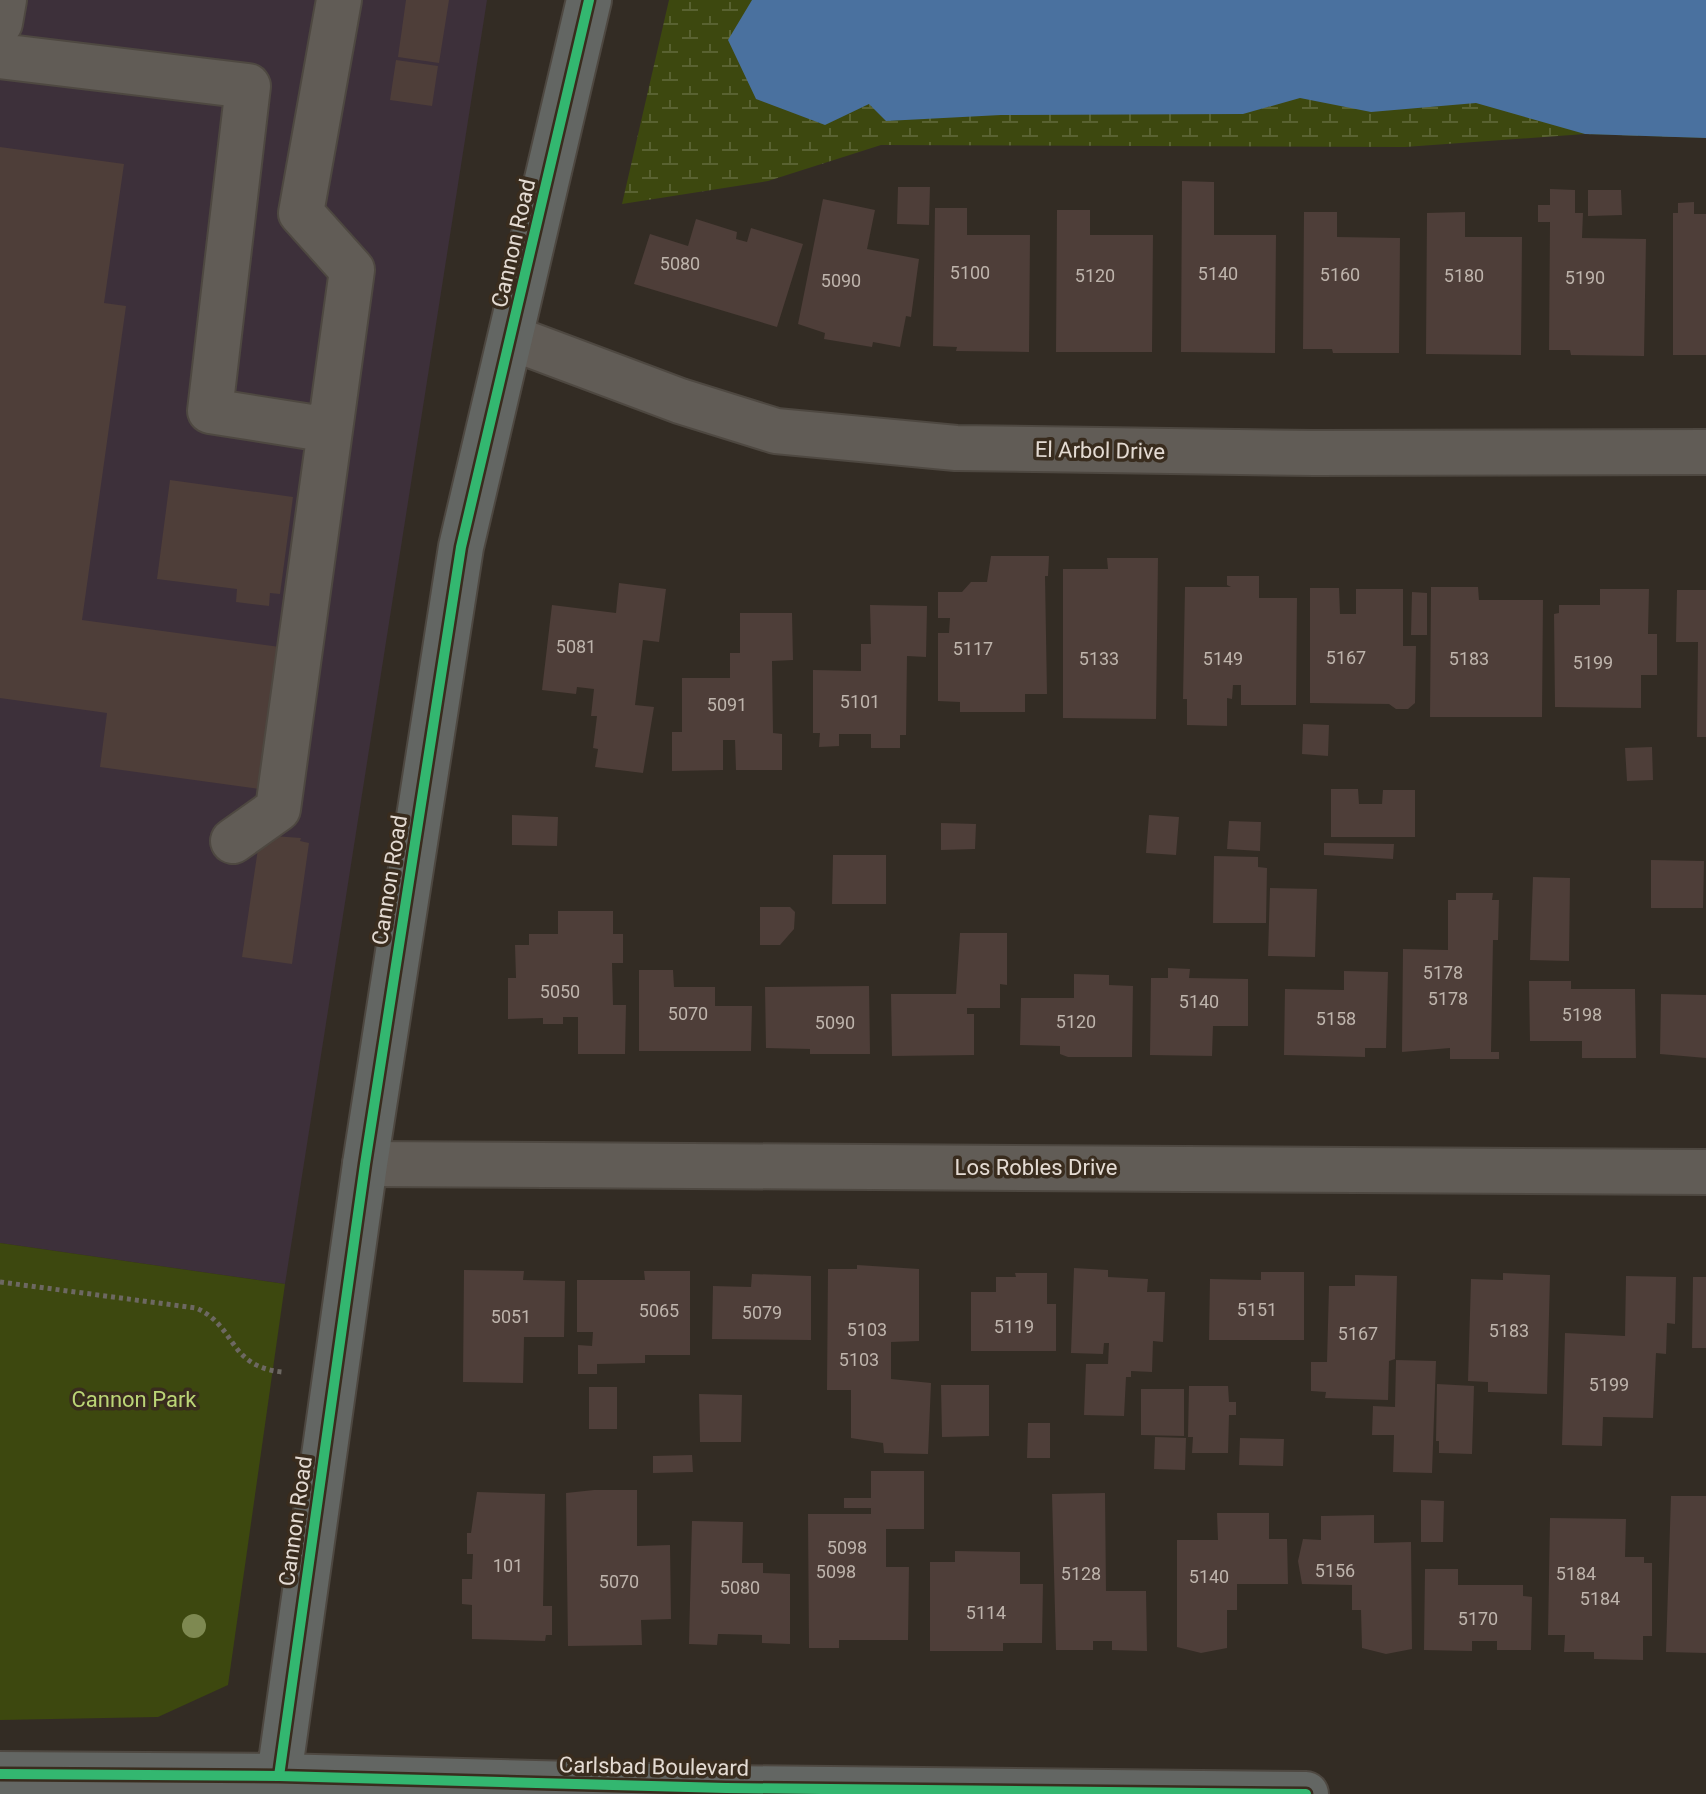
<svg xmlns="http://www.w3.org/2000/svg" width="1706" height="1794" viewBox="0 0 1706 1794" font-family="Roboto,sans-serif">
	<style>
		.industrial { fill: #3d303a }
		.green { fill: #3d480f }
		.wetland { fill: url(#wetland-marsh) }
		.water { fill: #4a719f }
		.building { fill: #4e3e39 }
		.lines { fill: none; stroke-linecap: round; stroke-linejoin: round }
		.minor-casing { stroke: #4e4841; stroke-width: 48 }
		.major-casing { stroke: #4e4841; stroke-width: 48 }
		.path { stroke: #6d6862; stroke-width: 5; stroke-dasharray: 4 4; stroke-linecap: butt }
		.minor { stroke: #615c56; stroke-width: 44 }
		.major { stroke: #636663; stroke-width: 44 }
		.cycleway-casing { stroke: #392c1e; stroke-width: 15 }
		.cycleway { stroke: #33b770; stroke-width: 10 }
		.tree { fill: #7e8951 }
		.labels { text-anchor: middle; stroke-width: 7; stroke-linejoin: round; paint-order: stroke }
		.number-label { font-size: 18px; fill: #beb4ac }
		.street-label { font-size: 22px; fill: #e4dbd3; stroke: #392c1e }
		.park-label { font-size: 22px; fill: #bbd576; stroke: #392c1e }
	</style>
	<defs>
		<pattern id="wetland-marsh" width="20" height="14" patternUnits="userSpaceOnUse" patternTransform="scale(2)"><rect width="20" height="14" fill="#3d480f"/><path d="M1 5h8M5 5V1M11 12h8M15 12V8" fill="none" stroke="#596231"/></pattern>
	</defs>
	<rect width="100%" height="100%" fill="#332c24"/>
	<!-- industrial -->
	<path class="industrial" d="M0 0H487L285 1284 0 1243Z"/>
	<!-- green -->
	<path class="green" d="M0 1243 285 1284 228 1685 158 1717 0 1720Z"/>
	<!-- wetland -->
	<path class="wetland" d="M669 0H1706V138L1585 134 1405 147 881 145 768 181 622 204Z"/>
	<!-- water -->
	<path class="water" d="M752 0H1706V138L1585 134 1476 103 1371 112 1300 98 1243 114 1001 115 886 121 869 104 825 125 756 99 728 40Z"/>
	<!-- building -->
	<path class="building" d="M406 0H449L439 63 398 57Z
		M396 60 438 66 432 106 390 100Z
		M0 147 124 164 104 303 126 306 82 620 280 647 260 789 100 767 107 713 0 698Z
		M1182 181 1214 182V235H1276L1275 353 1181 352Z
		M898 187H930L929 225 897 224Z
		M1550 189 1575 190V213H1583L1582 238 1646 239 1644 356 1571 355 1570 350H1549L1550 222H1538V205H1550Z
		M1588 190H1621L1622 215 1588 216Z
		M823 199 875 210 867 249 919 259 911 317 906 316 900 347 873 342 872 347 824 339 825 333 798 324Z
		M1694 202V214H1706V355H1673V213H1678V203Z
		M935 208H967V235H1030L1029 352 956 351 957 347 933 346Z
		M1057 210H1090V235H1153L1152 352H1056Z
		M1304 212H1337V237L1400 238 1399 353H1333L1332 349H1303Z
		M1465 212V237H1522L1521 355 1426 354 1427 213Z
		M696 219 737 232 736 239 747 242 751 228 803 244 777 327 634 284 650 234 688 246Z
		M170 480 293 497 280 594 270 593 269 606 236 602 237 589 157 579Z
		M991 556H1049L1048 576H1045L1047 694H1025V712H960V702L938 701V633H949L950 618H938V592H962L971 582H987Z
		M1107 558H1158L1156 719 1063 718V569H1108Z
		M1227 576H1259V598H1297L1296 705H1241V685H1233L1232 699 1227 698V726L1187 725V699H1183L1185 587H1231L1227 585Z
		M619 583 666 589 659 642 643 640 635 705 654 707 643 773 595 767 598 749 593 748 597 716H591L594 689 577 687 576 694 542 690 552 605 616 613Z
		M1431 587H1478L1479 600H1543L1542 717H1430Z
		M1310 588H1339L1340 614H1356V589H1403V646H1416L1415 703 1408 709H1396L1389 704 1310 703Z
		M1600 589H1649L1648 634H1657V675H1641V708L1555 707 1554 614 1559 613V605H1600Z
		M1677 590H1706V737H1697L1698 642H1676Z
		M1412 592 1427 593V635H1411Z
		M870 605 927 606 926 657 907 656 906 735H900V748H871V734H839V746L819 747 820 733H813V670L861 671V644H871Z
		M740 613H792L793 660 772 661 773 733 782 734V770H736L735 740H723V770L672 771V732H682V678H730V653H740Z
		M1303 724 1329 725 1328 756 1302 754Z
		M1652 747 1653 780 1627 781 1625 748Z
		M1331 789H1358L1359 804H1382L1383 790H1415V837H1331Z
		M512 815 558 817 557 846 512 845Z
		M1149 815 1179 817 1176 855 1146 853Z
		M1229 821 1261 822 1260 851 1227 849Z
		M941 823 976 824 975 849 941 850Z
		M260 835 301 838 300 841 309 843 292 964 242 957Z
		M1324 843 1394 844 1393 859 1324 855Z
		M833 855H886V904H832Z
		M1214 856 1258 857V867L1267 868 1266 923H1213Z
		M1651 860 1704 861 1703 908H1651Z
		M1533 877 1570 878 1569 961 1530 960Z
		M1270 888 1317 889 1315 957 1268 956Z
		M1456 893H1493L1492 900H1499L1498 940H1493L1491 1052H1499V1059H1450V1048L1402 1052 1403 949 1448 950V900H1456Z
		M760 907H790L795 912 794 929 780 945H760Z
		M558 911H613V934H623V963H612L613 1005H626L625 1054H578V1017H563V1024H543V1018L508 1019V978H516L515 945H529V934H558Z
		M960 933H1007V985L1000 984V1008H967V1014H974V1055L892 1056 891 994H956Z
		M1168 968 1190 969 1189 978 1248 979V1026H1213L1212 1056 1150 1055 1151 978H1168Z
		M639 970H673L674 987H715V1006H752L751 1051H639Z
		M1344 971 1388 972 1386 1048H1365V1057L1284 1055 1285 989 1344 990Z
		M1074 974 1109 975V985L1133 986 1132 1057H1068L1060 1054V1046L1020 1045 1021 998H1074Z
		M1529 981H1571V989H1635L1636 1058H1582V1041H1530Z
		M869 986 870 1054H810V1049L766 1048 765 987Z
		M1661 994 1706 995V1058L1660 1054Z
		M857 1265 919 1269V1341L891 1342V1379L931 1383 928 1454 884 1453 883 1443 851 1438V1390H827L828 1269H857Z
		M1074 1268 1108 1270V1277L1148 1279 1147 1292H1165L1163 1342 1153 1341 1152 1372 1131 1371V1377H1126L1124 1416 1084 1415 1086 1364H1108L1109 1343H1104L1103 1354 1071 1353Z
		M464 1270 524 1271 523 1280 565 1281 564 1337H524L523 1383 463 1382Z
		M644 1271H690V1355H645V1363L597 1364V1374H578V1345L592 1346 593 1332H577V1280H645Z
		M1261 1272H1304V1340H1209L1210 1279 1261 1280Z
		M1015 1273H1047V1304H1056V1351H971V1292H996V1277H1016Z
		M1503 1273 1550 1275 1547 1394 1488 1392V1382L1468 1381 1471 1279 1503 1280Z
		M752 1274 811 1276V1340L712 1339 713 1286 751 1287Z
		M1355 1275 1397 1276 1395 1359 1389 1361 1388 1400 1325 1398 1326 1392 1311 1391V1362H1327L1329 1286H1355Z
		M1626 1276 1676 1277 1675 1324 1667 1323 1666 1354 1656 1353 1653 1418 1603 1417 1602 1446 1562 1445 1565 1333 1625 1336Z
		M1693 1277H1706V1348H1692Z
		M1396 1360 1436 1361 1432 1473 1393 1472 1394 1435H1372L1373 1406 1395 1407Z
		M1437 1384 1474 1386 1472 1454 1439 1453V1441H1436Z
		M941 1385H989V1436L942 1437Z
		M1189 1386H1228L1229 1402H1236V1415H1229L1228 1453H1192L1193 1437H1188Z
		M589 1387H617V1429H589Z
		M1141 1389H1184V1436L1141 1435Z
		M699 1394 742 1395 741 1442H700Z
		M1028 1423H1050V1458H1027Z
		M1155 1437 1186 1438 1185 1470 1154 1469Z
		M1240 1438 1284 1439 1283 1466 1239 1465Z
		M692 1455 693 1472 653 1473V1456Z
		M871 1471H924V1529H886V1567H909L908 1640H839V1648H809L808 1514H871V1508H844V1498H871Z
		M594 1490H637V1546L670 1545 671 1619 641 1620 642 1645 568 1646 566 1493Z
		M477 1492 545 1494 543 1606H552V1635H546L545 1641 472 1639V1605L462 1604V1579H472L473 1554H467V1533H471Z
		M1105 1493 1106 1591H1146L1147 1651 1112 1650V1641H1093V1650H1056L1052 1494Z
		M1671 1496H1706V1653L1666 1652Z
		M1421 1500 1444 1501 1443 1542H1421Z
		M1217 1513H1269V1539H1287L1288 1584H1237V1610H1227V1648L1201 1653 1177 1647V1540H1218Z
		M1374 1515V1543L1411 1542 1412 1649 1386 1654 1362 1648 1361 1610H1352V1585L1302 1584 1298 1561 1303 1539 1321 1540V1516Z
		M1550 1518 1626 1519 1625 1557H1644V1563H1652V1636H1643V1660L1594 1659V1652H1564L1565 1635H1548Z
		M692 1521 743 1522 742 1563H763V1573L790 1574V1644L762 1643V1635L718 1634 717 1645 689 1644Z
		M955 1551 1020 1552V1584H1043L1042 1643H1003V1651H930V1562H955Z
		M1425 1569H1458V1585H1523V1596L1532 1597 1531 1650H1497V1641H1472V1651L1424 1650Z"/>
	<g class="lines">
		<!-- minor casing -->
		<g class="minor-casing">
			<path id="minor" d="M0 23 4 0
				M0 56 248 86 210 411 330 430
				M512 338 680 401 776 431 956 448 1314 453 1706 452
				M233 841 278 809 352 270 301 213 339 0
				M365 1164 1706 1172"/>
		</g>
		<!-- major casing -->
		<g class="major-casing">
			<path id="major" d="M0 1774 279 1776 726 1788 1306 1794
				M279 1776 365 1164 461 547 589 0"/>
		</g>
		<!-- path -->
		<path class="path" d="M0 1282 196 1308C237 1326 227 1366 282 1372"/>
		<!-- minor -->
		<use href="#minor" class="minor"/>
		<!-- major -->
		<use href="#major" class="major"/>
		<!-- cycleway casing -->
		<g class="cycleway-casing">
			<path id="cycleway" d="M0 1774 279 1776 726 1788 1306 1794
				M279 1776 365 1164 461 547 589 0"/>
		</g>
		<!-- cycleway -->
		<use href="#cycleway" class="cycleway"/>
	</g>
	<!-- trees -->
	<circle class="tree" cx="194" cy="1626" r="12"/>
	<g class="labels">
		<!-- number labels -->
		<g class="number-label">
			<text x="680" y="270">5080</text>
			<text x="970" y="279">5100</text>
			<text x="1218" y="280">5140</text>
			<text x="1340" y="281">5160</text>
			<text x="1095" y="282">5120</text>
			<text x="1464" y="282">5180</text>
			<text x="1585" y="284">5190</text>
			<text x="841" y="287">5090</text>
			<text x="576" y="653">5081</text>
			<text x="973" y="655">5117</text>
			<text x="1346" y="664">5167</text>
			<text x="1099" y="665">5133</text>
			<text x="1223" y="665">5149</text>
			<text x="1469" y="665">5183</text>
			<text x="1593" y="669">5199</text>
			<text x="860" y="708">5101</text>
			<text x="727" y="711">5091</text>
			<text x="1443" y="979">5178</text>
			<text x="560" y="998">5050</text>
			<text x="1448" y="1005">5178</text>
			<text x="1199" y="1008">5140</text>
			<text x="688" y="1020">5070</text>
			<text x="1582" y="1021">5198</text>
			<text x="1336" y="1025">5158</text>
			<text x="1076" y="1028">5120</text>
			<text x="835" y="1029">5090</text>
			<text x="1257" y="1316">5151</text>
			<text x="659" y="1317">5065</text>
			<text x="762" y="1319">5079</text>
			<text x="511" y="1323">5051</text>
			<text x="1014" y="1333">5119</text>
			<text x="867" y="1336">5103</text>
			<text x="1509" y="1337">5183</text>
			<text x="1358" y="1340">5167</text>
			<text x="859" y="1366">5103</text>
			<text x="1609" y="1391">5199</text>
			<text x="847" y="1554">5098</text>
			<text x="508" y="1572">101</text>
			<text x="1335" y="1577">5156</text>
			<text x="836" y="1578">5098</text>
			<text x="1081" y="1580">5128</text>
			<text x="1576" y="1580">5184</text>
			<text x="1209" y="1583">5140</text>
			<text x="619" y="1588">5070</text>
			<text x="740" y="1594">5080</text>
			<text x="1600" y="1605">5184</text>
			<text x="986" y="1619">5114</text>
			<text x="1478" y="1625">5170</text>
		</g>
		<!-- street labels -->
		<g class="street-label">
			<text transform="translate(513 243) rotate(-77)" y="8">Cannon Road</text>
			<text transform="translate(1100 450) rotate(1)" y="8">El Arbol Drive</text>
			<text transform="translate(389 880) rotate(-81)" y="8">Cannon Road</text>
			<text x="1036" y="1175">Los Robles Drive</text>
			<text transform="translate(295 1521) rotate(-82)" y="8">Cannon Road</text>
			<text transform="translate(654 1766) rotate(1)" y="8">Carlsbad Boulevard</text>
		</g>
		<!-- park labels -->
		<g class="park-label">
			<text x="134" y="1407">Cannon Park</text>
		</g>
	</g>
</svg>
